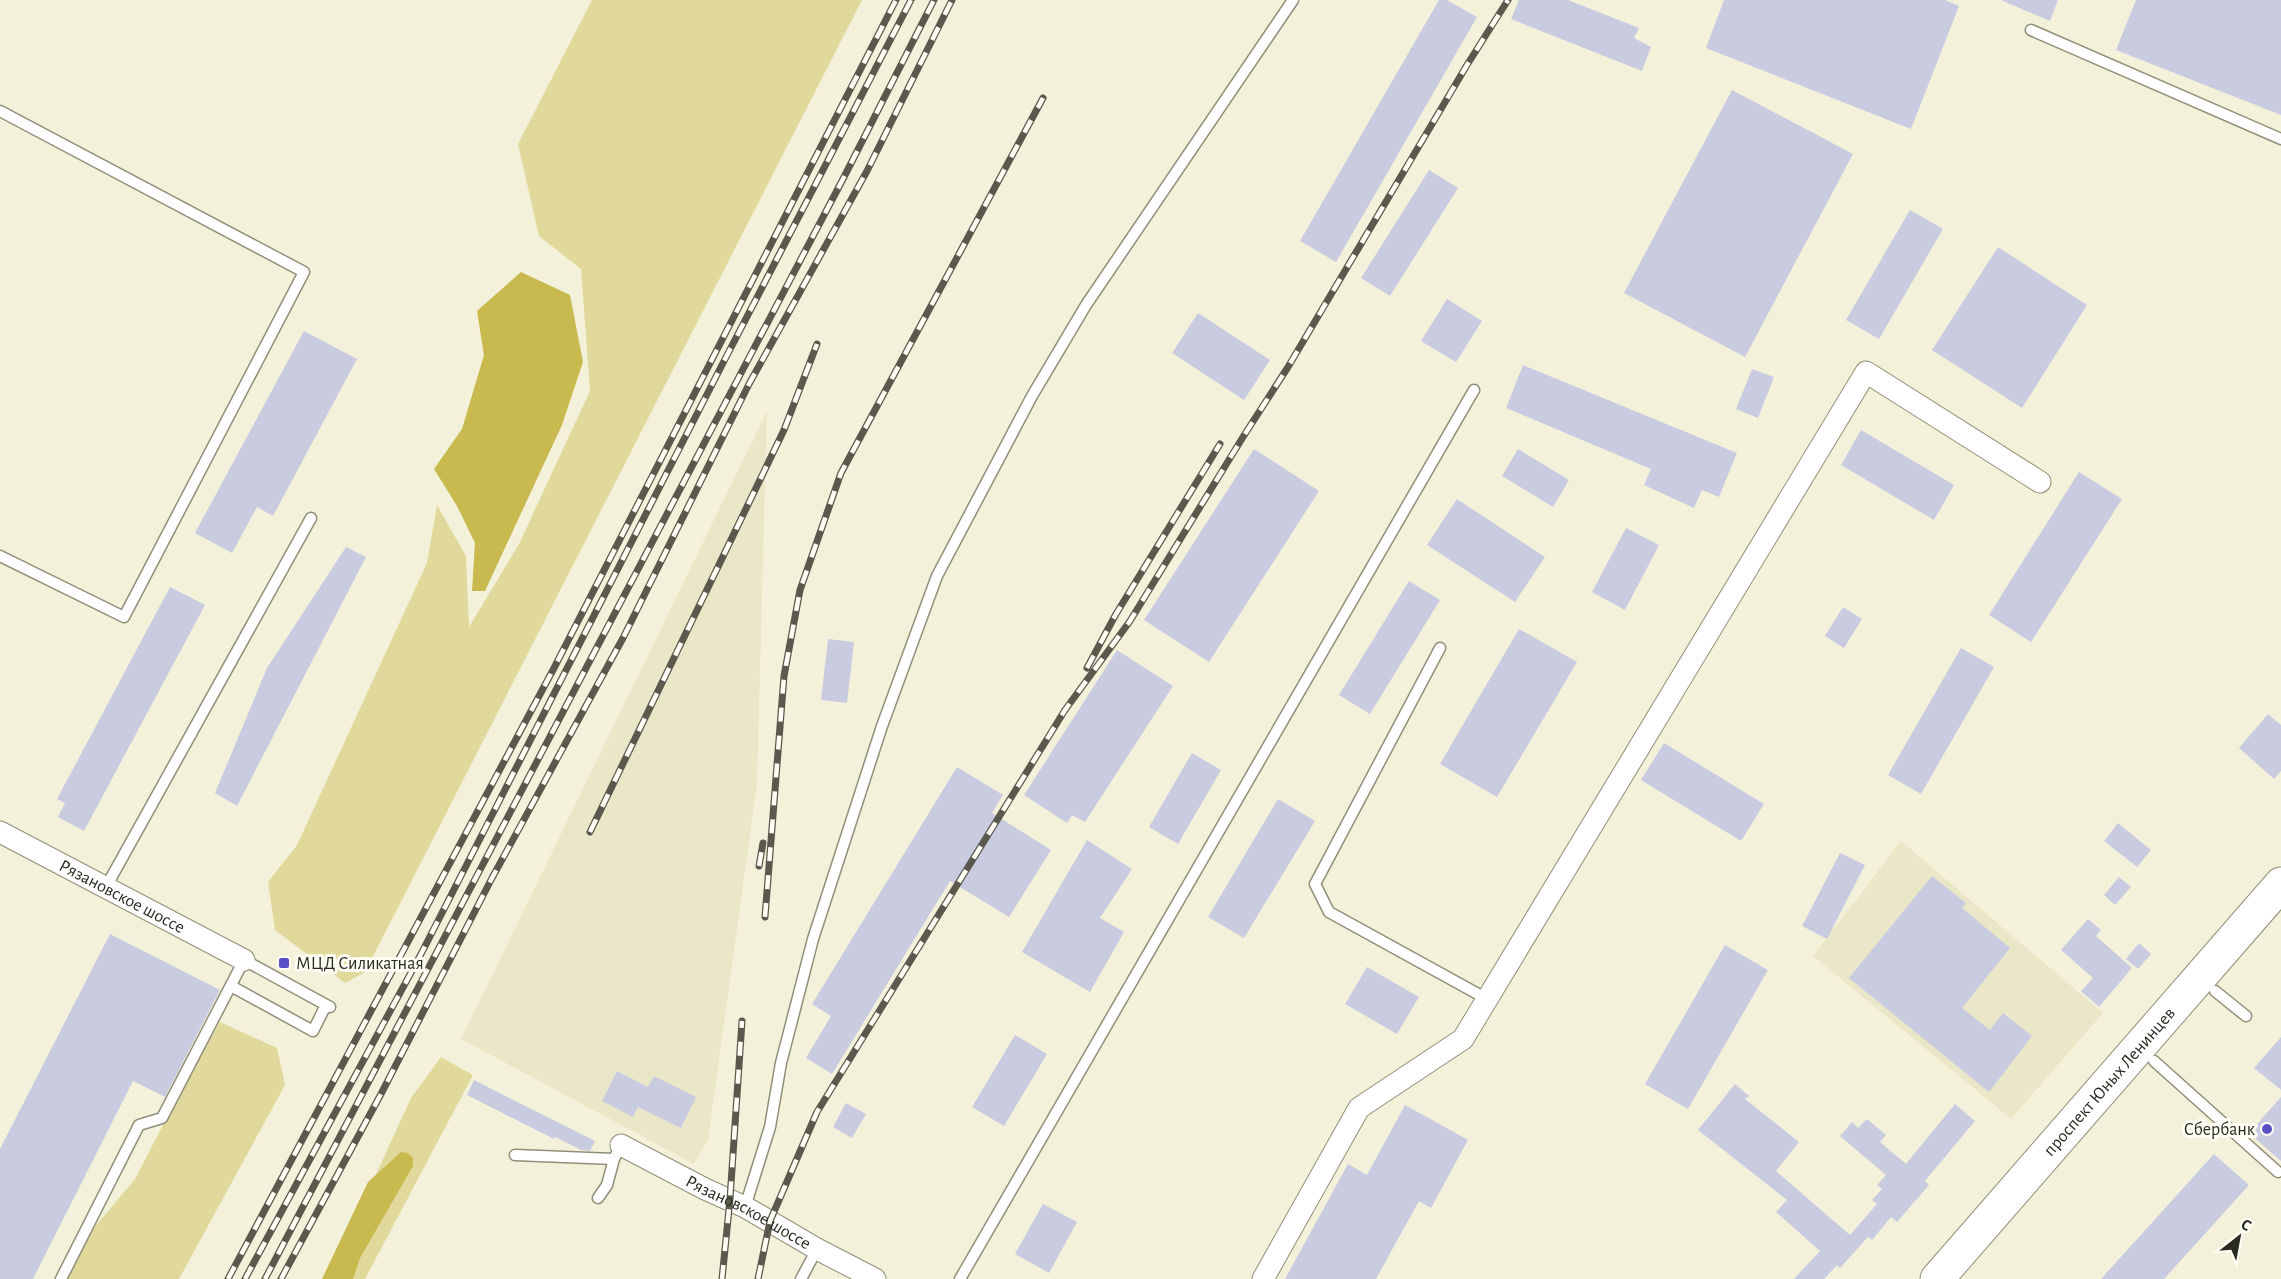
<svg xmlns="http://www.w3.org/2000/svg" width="2281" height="1279" viewBox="0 0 2281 1279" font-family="'Alegreya Sans',sans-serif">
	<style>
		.built { fill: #eae7c8 }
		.green { fill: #e1d99b }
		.water { fill: #c8ba4f }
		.building { fill: #c9cbe1 }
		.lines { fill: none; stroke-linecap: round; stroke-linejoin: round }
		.service-casing { stroke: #918f79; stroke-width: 13 }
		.minor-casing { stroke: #918f79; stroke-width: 23 }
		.primary-casing { stroke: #918f79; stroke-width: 35 }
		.service { stroke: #fff; stroke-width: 10 }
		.minor { stroke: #fff; stroke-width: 21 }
		.primary { stroke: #fff; stroke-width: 33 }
		.rail-casing { stroke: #5b594d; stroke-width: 7 }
		.rail { stroke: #fffef5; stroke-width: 4.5; stroke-dasharray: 14; stroke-linecap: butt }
		.poi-dot { fill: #5b4fc8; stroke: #fffef5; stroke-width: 2 }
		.labels { text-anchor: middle; stroke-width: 6; stroke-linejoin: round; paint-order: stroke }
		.street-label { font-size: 18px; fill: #2b2a21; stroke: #fffef5 }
		.poi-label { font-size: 18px; fill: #2b2a21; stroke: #fffef5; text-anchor: start }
	</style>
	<rect width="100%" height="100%" fill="#f4f1da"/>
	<!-- built -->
	<path class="built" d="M767 411 757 784 708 1140 694 1164 461 1039Z
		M1901 841 2103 1013 2011 1119 1813 956Z"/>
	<!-- green -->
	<path class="green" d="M592 0H862L365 972 345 983 275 930 268 882 297 845 427 563 437 505 466 556 469 627 519 544 590 391 581 269 539 236 518 144Z
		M220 1022 277 1048 285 1085 179 1279H64L79 1246 135 1179 180 1092Z
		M441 1057 473 1075 365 1279H328L411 1098Z"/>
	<!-- water -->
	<path class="water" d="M521 272 570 295 583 362 562 425 485 591H472L475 543 457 506 434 469 462 429 484 355 477 311Z
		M401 1152 408 1153 413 1158V1166L360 1258 353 1279H322L368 1182Z"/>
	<!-- building -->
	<path class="building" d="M1439 0H1447L1477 17 1336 262 1300 241Z
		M1519 0H1568L1639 28 1634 38 1651 47 1642 71 1511 19Z
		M1724 0H1945L1959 6 1911 129 1706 48Z
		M2001 0H2058L2050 21Z
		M2136 0H2281V115L2116 50Z
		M1732 90 1853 154 1745 357 1624 293Z
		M1429 170 1458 188 1390 296 1361 278Z
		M1910 210 1943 229 1879 339 1846 320Z
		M1998 247 2087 305 2022 408 1932 350Z
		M1447 299 1482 321 1456 362 1421 341Z
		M1198 313 1270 360 1244 400 1172 353Z
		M304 331 357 359 273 516 257 507 232 553 195 533Z
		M1523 365 1737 453 1719 497 1702 490 1694 508 1644 485 1651 469 1506 408Z
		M1752 369 1774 377 1758 418 1736 409Z
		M1861 430 1954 485 1934 520 1841 465Z
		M1254 449 1319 491 1209 662 1144 620Z
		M1518 449 1569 480 1553 507 1502 476Z
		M2079 472 2122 499 2031 642 1989 615Z
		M1457 499 1545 557 1515 602 1427 545Z
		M1626 528 1659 545 1625 610 1592 592Z
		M346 547 366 557 237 806 215 793 267 668Z
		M1409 581 1440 600 1370 714 1339 695Z
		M170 587 205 605 84 831 58 817 65 803 57 799Z
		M1843 607 1862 619 1844 648 1825 636Z
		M1519 629 1577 662 1497 797 1440 764Z
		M828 639 854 642 847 703 821 700Z
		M1961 648 1994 667 1921 794 1888 775Z
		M1117 650 1173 686 1085 822 1072 815 1067 823 1024 795Z
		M2268 714 2281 725V771L2274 779 2239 748Z
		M1664 743 1764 804 1741 841 1641 780Z
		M1192 753 1221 770 1178 844 1149 827Z
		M957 767 1003 795 992 813 1051 850 1009 917 950 881 832 1074 806 1058 831 1016 812 1004Z
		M1278 799 1315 821 1244 938 1208 917Z
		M2118 823 2151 850 2137 867 2104 841Z
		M1087 840 1132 869 1100 918 1124 932 1090 992 1022 952Z
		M1840 853 1865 865 1827 939 1802 926Z
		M1932 876 1966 903 1962 908 2010 948 1962 1008 1990 1030 2003 1013 2032 1036 1989 1092 1849 978Z
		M2119 877 2131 887 2115 905 2104 895Z
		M2088 919 2101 930 2096 936 2132 968 2099 1007 2081 991 2093 978 2061 950Z
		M110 934 220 990 165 1097 133 1081 33 1279H0V1149Z
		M2139 943 2151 954 2138 969 2126 959Z
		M1725 945 1768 970 1688 1109 1645 1084Z
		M1367 967 1419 997 1397 1034 1345 1004Z
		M1015 1035 1047 1054 1004 1126 972 1107Z
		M2281 1037V1090L2254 1068Z
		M617 1071 648 1087 654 1076 696 1097 681 1128 638 1107 633 1117 602 1101Z
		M474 1080 595 1141 590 1151 581 1150 555 1137 554 1139 467 1095Z
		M1735 1084 1749 1096 1745 1099 1799 1142 1776 1171 1850 1235 1877 1204 1872 1200 1882 1189 1877 1185 1886 1175 1840 1136 1852 1122 1858 1128 1867 1119 1886 1135 1880 1142 1906 1164 1955 1104 1975 1121 1925 1181 1929 1185 1897 1222 1891 1217 1872 1240 1868 1237 1840 1268 1837 1265 1824 1279H1794L1820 1251 1776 1212 1787 1200 1698 1130Z
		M2281 1097V1161L2249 1133Z
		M846 1103 866 1114 852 1138 833 1127Z
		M1405 1105 1468 1140 1431 1208 1419 1201 1376 1279H1285L1348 1164 1367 1175Z
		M2214 1154 2249 1185 2164 1279H2101Z
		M1043 1204 1077 1222 1049 1273 1015 1254Z"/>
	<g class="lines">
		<!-- service casing -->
		<g class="service-casing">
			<path id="service" d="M2031 30 2281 139
				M0 111 304 272 124 617 0 556
				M1440 648 1315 884 1329 912 1487 999
				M106 887 311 518
				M231 986 313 1031 326 1005
				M2215 991 2246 1016
				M2154 1061 2278 1172
				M515 1155 614 1159 621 1145
				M598 1198 607 1185 614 1159
				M745 1207 770 1127 781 1063 813 939 882 726 937 576 1032 396 1086 305 1293 0
				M61 1279 139 1125 162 1118 244 960 330 1007
				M801 1279 817 1249
				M960 1279 1474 390"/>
		</g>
		<!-- minor casing -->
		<g class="minor-casing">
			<g id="minor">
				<path id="s1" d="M0 832 244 960"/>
				<path id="s2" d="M621 1145 705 1189 745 1207 817 1249 875 1279"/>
				<path d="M1263 1279 1359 1108 1463 1039 1866 372 2040 482"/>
			</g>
		</g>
		<!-- primary casing -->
		<g class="primary-casing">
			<g id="primary">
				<path id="s3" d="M1937 1279 2281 884"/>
			</g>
		</g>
		<!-- service -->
		<use href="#service" class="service"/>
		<!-- minor -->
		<use href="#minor" class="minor"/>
		<!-- primary -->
		<use href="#primary" class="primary"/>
		<!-- rail casing -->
		<g class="rail-casing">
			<path id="rail" d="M1087 668 1116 614 1220 444
				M590 832 784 430 817 344
				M759 866 763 843
				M765 917 784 676 800 590 841 473 1043 98
				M228 1279 554 668 896 0
				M245 1279 420 956 723 363 911 0
				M265 1279 843 179 934 0
				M281 1279 381 1094 492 878 623 638 749 384 867 171 952 0
				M722 1279 730 1199 742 1021
				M758 1279 770 1221 817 1112 1065 710 1130 621 1243 437 1288 367 1467 65 1508 0"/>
		</g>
		<!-- rail -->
		<use href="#rail" class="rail"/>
	</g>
	<!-- markers -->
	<g class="poi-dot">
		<rect x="278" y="957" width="12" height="12" rx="3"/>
		<circle cx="2267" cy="1129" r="6"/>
	</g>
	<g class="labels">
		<!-- street labels -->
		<g class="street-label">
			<text dy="6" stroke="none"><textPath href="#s1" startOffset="138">Рязановское шоссе</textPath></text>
			<text dy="6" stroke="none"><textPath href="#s3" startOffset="262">проспект Юных Ленинцев</textPath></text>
			<text dy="6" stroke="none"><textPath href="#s2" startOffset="144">Рязановское шоссе</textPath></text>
		</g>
		<!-- poi labels -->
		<g class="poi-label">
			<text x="296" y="969">МЦД Силикатная</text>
			<text x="2255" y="1135" text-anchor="end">Сбербанк</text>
		</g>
	</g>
	<!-- north arrow -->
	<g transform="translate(2239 1237) rotate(31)" stroke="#fffef5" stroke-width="4.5" paint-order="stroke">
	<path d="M0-4.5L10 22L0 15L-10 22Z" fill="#2b2a21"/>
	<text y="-9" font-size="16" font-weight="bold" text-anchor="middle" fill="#2b2a21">С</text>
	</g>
</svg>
